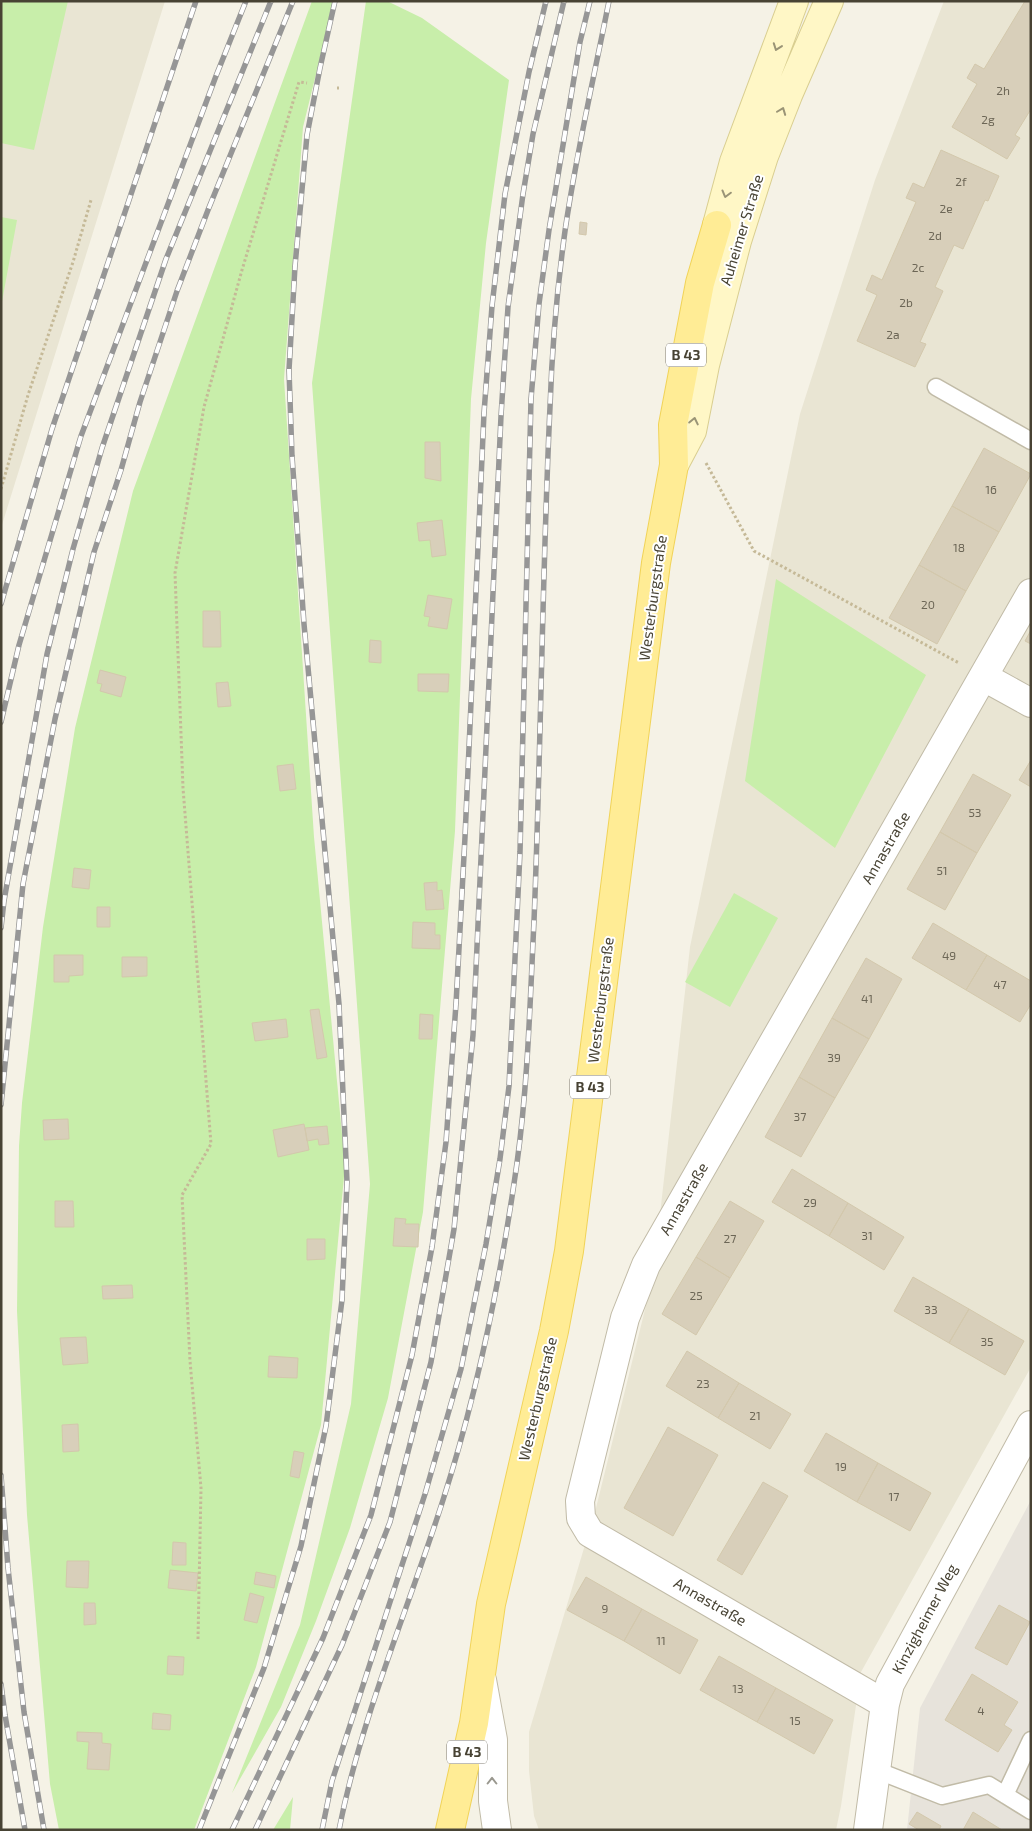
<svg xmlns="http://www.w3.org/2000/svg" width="1032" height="1831" viewBox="0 0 1032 1831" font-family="'Exo 2',sans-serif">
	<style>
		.residential { fill: #e9e5d3 }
		.industrial { fill: #e7e3db }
		.green { fill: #c8eeaa }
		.building { fill: #d8cfba; stroke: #d3c8ac }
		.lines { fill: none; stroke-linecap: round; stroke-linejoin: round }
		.lane-casing { stroke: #c1bba7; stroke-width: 19 }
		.street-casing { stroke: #c1bba7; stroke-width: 30 }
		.secondary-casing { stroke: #d9ce90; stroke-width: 30 }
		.primary-casing { stroke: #f1d358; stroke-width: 30 }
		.path { stroke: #c5b997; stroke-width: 3; stroke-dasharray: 2.5 2.5; stroke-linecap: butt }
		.lane { stroke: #fff; stroke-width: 16 }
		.street { stroke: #fff; stroke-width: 28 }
		.secondary { stroke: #fff7c6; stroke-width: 28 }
		.primary { stroke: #ffec95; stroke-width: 28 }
		.rail-casing { stroke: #969696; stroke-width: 5.5 }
		.rail { stroke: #fff; stroke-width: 4; stroke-dasharray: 11; stroke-linecap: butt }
		.oneway { stroke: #9a9476 }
		.oneway2 { stroke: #9a988f }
		.labels { text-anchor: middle; stroke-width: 4; stroke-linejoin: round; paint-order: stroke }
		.number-label { font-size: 12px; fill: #6c6656 }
		.shield { fill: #fff; stroke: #7f7b71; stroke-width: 1 }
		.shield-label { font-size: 14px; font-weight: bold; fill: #484334 }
		.street-label { font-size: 15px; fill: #484334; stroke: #fff }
	</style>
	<rect width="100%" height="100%" fill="#f5f2e6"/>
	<!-- residential -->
	<path class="residential" d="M1 1H165L1 528Z
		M944 1H1031V1367L861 1672 841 1806 836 1830H539L534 1816 529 1771V1732L596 1508 653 1277 690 947 800 414 875 180Z"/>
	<!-- industrial -->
	<path class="industrial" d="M1031 1500V1830H907L920 1708Z"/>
	<!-- green -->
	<path class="green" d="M1 1H68L34 150 1 143Z
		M312 1H334L303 127 284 379 314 837 345 1166 321 1425 256 1667 194 1830H59L50 1784 27 1515 17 1311 19 1146 22 1103 43 927 75 728 133 491Z
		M366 1H387L422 18 509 80 486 243 471 399 455 831 423 1212 388 1398 350 1528 316 1621 281 1707 232 1793 300 1625 351 1404 370 1184 312 383Z
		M1 217 17 220 1 307Z
		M776 579 926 675 835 848 745 781Z
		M734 893 778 918 730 1007 685 982Z
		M293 1797 290 1830H273Z"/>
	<!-- building -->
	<path class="building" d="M1025 1H1031V109L1015 135 1020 138 1007 159 952 127 977 84 967 78 975 64 984 69Z
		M941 150 999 176 988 201 985 200 963 249 954 245 935 287 943 291 920 342 926 344 915 367 857 341 877 295 866 290 872 275 882 280 916 202 906 198 913 183 924 188Z
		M580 222 587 223 586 235 579 234Z
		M425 442H440L441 481 425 478Z
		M984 448 1031 474 999 532 952 506Z
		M952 506 999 532 966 591 919 565Z
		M442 520 446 555 432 557 430 540 419 541 417 523Z
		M919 565 966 591 937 644 889 618Z
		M428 595 452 599 447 629 428 626 430 617 424 616Z
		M203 611H220L221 647H203Z
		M1031 630V644L1025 641Z
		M370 640 381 641V663L369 662Z
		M100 670 126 677 121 697 100 691 102 684 97 683Z
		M418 674H449L448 692 418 691Z
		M228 682 231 706 218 707 216 683Z
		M1031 760V787L1019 780Z
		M293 764 296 789 280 791 277 766Z
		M973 774 1011 795 977 853 940 832Z
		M940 832 977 853 945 910 907 889Z
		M74 868 91 870 89 889 72 887Z
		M437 882V891L442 890 444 909 426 910 424 883Z
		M97 907H110V927H97Z
		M413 922 435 923V935H440V949L412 948Z
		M933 923 987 955 966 990 912 958Z
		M54 955H83V975L69 976V982H54Z
		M987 955 1031 981V1004L1020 1022 966 990Z
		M122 957H147V976L122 977Z
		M866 958 902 979 869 1039 832 1018Z
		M319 1009 327 1057 317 1059 310 1010Z
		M420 1014 433 1015 432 1039H419Z
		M832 1018 869 1039 835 1098 799 1077Z
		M286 1019 288 1037 255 1041 252 1023Z
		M799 1077 835 1098 801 1157 765 1137Z
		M68 1119 69 1139 44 1140 43 1120Z
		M304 1124 309 1150 278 1157 273 1130Z
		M327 1126 329 1144 319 1145 318 1139 307 1141 305 1128Z
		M792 1169 848 1203 829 1236 772 1202Z
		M55 1201H73L74 1227H55Z
		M730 1201 764 1221 730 1278 696 1257Z
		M848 1203 904 1237 884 1270 829 1236Z
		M395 1218 406 1219 405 1224H419L418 1247 393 1246Z
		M307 1239H325V1259L307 1260Z
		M696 1257 730 1278 696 1335 662 1314Z
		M913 1277 969 1309 949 1343 894 1311Z
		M132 1285 133 1298 103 1299 102 1286Z
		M969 1309 1024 1341 1005 1375 949 1343Z
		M86 1337 88 1363 63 1365 60 1338Z
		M687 1351 739 1383 718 1418 666 1386Z
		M269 1356 298 1358 297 1378 268 1377Z
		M739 1383 791 1414 770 1449 718 1418Z
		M78 1424 79 1451 63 1452 62 1425Z
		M668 1427 718 1455 673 1536 624 1508Z
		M826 1433 878 1463 857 1502 804 1471Z
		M294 1451 304 1453 299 1478 290 1476Z
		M878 1463 931 1493 910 1531 857 1502Z
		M763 1482 788 1496 742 1575 717 1560Z
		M173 1542 186 1543V1565H172Z
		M67 1561H89L88 1588 66 1587Z
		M170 1570 198 1573 196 1591 168 1588Z
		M256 1572 276 1576 274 1588 254 1584Z
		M586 1577 642 1609 624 1641 567 1610Z
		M250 1593 264 1597 257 1623 244 1620Z
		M84 1603H95L96 1624 84 1625Z
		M999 1605 1030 1622 1007 1665 975 1648Z
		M642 1609 698 1640 680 1674 624 1641Z
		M168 1656 184 1657 183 1675 167 1674Z
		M719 1656 776 1688 757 1722 700 1690Z
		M972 1674 1018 1702 1004 1725 1012 1730 998 1752 945 1720Z
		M776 1688 833 1720 814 1754 757 1722Z
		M153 1713 171 1715 170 1730 152 1729Z
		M77 1732 102 1733V1743L111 1744 109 1770 87 1769 89 1742 77 1741Z
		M917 1812 941 1826 939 1830H919L909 1824Z
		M973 1812 1002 1830H963Z"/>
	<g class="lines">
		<!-- lane casing -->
		<g class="lane-casing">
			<path id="lane" d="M936 387 1031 441
				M876 1770 942 1796 989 1785 1031 1811
				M1005 1795 1031 1740"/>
		</g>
		<!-- street casing -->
		<g class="street-casing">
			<path id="street" d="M984 677 1031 703
				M482 1680 493 1740V1801L497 1830
				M885 1704 590 1533 581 1518 580 1501 625 1318 646 1265 1031 593
				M868 1830 885 1704 890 1684 1031 1425"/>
		</g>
		<!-- secondary casing -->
		<g class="secondary-casing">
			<path id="secondary" d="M717 225 734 162 794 1
				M674 465 692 431 705 365 737 241 764 156 788 95 829 1"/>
		</g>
		<!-- primary casing -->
		<g class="primary-casing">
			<path id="primary" d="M450 1830 474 1723 491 1604 554 1331 569 1251 656 563 674 465 673 425 700 283 717 225"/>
		</g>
		<!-- path -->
		<path class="path" d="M337 88H339
			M706 463 754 551 959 663
			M1 489 28 395 73 262 91 200
			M198 1639 201 1488 190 1361 182 1195 211 1144 183 788 175 573 204 407 242 270 299 82 307 83"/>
		<!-- lane -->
		<use href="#lane" class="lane"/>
		<!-- street -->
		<use href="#street" class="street"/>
		<!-- secondary -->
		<use href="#secondary" class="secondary"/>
		<!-- primary -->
		<use href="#primary" class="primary"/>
		<!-- rail casing -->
		<g class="rail-casing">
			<path id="rail" d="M1 604 52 429 196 1
				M1 722 19 645 81 436 216 76 246 1
				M1 928 4 901 47 654 73 549 102 448 166 259 271 1
				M1 1105 23 884 55 719 94 552 121 470 140 402 177 291 208 210 293 1
				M1 1475 8 1568 24 1712 44 1830
				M1 1684 5 1715 25 1830
				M199 1830 264 1668 301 1546 326 1426 342 1300 347 1182 339 1004 304 624 292 456 289 370 295 266 307 135 320 68 335 1
				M232 1830 323 1638 371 1515 412 1355 432 1247 446 1142 456 1004 465 837 484 413 492 306 505 194 529 72 546 1
				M255 1830 342 1645 390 1522 431 1362 454 1229 473 1035 501 416 508 307 523 194 533 134 564 1
				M322 1830 332 1781 425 1494 461 1369 486 1244 500 1159 509 1086 520 852 531 399 539 304 549 230 580 42 590 1
				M339 1830C361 1717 408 1610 443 1500 478 1391 501 1277 517 1163 528 1083 530 1002 534 921 541 750 542 578 550 407 552 348 557 289 565 231 576 154 594 77 609 1"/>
		</g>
		<!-- rail -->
		<use href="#rail" class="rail"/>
	</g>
	<!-- one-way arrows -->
	<defs><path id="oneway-chevron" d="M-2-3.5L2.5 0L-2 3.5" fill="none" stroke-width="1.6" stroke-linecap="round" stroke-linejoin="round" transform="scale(1.25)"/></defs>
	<g class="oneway">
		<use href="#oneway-chevron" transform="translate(777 47) rotate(110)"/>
		<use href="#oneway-chevron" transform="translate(782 111) rotate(-69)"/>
		<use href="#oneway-chevron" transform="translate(726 194) rotate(105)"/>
		<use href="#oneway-chevron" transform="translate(694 421) rotate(-78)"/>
	</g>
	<use class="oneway2" href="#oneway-chevron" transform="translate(492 1781) rotate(-90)"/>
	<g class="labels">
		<!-- number labels -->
		<g class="number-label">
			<text x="1003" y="95">2h</text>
			<text x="988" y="124">2g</text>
			<text x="961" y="186">2f</text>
			<text x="946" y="213">2e</text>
			<text x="935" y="240">2d</text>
			<text x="918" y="272">2c</text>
			<text x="906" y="307">2b</text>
			<text x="893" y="339">2a</text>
			<text x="991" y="494">16</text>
			<text x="959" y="552">18</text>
			<text x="928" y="609">20</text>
			<text x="975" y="817">53</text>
			<text x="942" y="875">51</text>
			<text x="949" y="960">49</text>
			<text x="1000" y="989">47</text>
			<text x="867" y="1003">41</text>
			<text x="834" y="1062">39</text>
			<text x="800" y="1121">37</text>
			<text x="810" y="1207">29</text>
			<text x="867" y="1240">31</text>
			<text x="730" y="1243">27</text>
			<text x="696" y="1300">25</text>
			<text x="931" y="1314">33</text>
			<text x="987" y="1346">35</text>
			<text x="703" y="1388">23</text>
			<text x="755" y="1420">21</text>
			<text x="841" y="1471">19</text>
			<text x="894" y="1501">17</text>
			<text x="605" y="1613">9</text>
			<text x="661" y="1645">11</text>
			<text x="738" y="1693">13</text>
			<text x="981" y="1715">4</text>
			<text x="795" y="1725">15</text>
		</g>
		<!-- shield labels -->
		<g class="shield">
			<rect x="666" y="343.5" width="40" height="23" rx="4"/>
			<rect x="570" y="1075.5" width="40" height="23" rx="4"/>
			<rect x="447" y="1740.5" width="40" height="23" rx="4"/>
		</g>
		<g class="shield-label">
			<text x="686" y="360">B 43</text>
			<text x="590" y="1092">B 43</text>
			<text x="467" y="1757">B 43</text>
		</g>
		<!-- street labels -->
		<g class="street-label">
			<text transform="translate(742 230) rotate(-73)" y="5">Auheimer Straße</text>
			<text transform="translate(653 598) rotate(-82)" y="5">Westerburgstraße</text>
			<text transform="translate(886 848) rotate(-60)" y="5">Annastraße</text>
			<text transform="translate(601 1000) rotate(-83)" y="5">Westerburgstraße</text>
			<text transform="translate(684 1199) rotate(-60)" y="5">Annastraße</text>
			<text transform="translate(538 1399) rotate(-77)" y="5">Westerburgstraße</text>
			<text transform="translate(710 1602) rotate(30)" y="5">Annastraße</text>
			<text transform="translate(925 1619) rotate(-62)" y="5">Kinzigheimer Weg</text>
		</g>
	</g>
	<!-- border -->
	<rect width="1032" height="1831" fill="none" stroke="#484334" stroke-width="5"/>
</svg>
